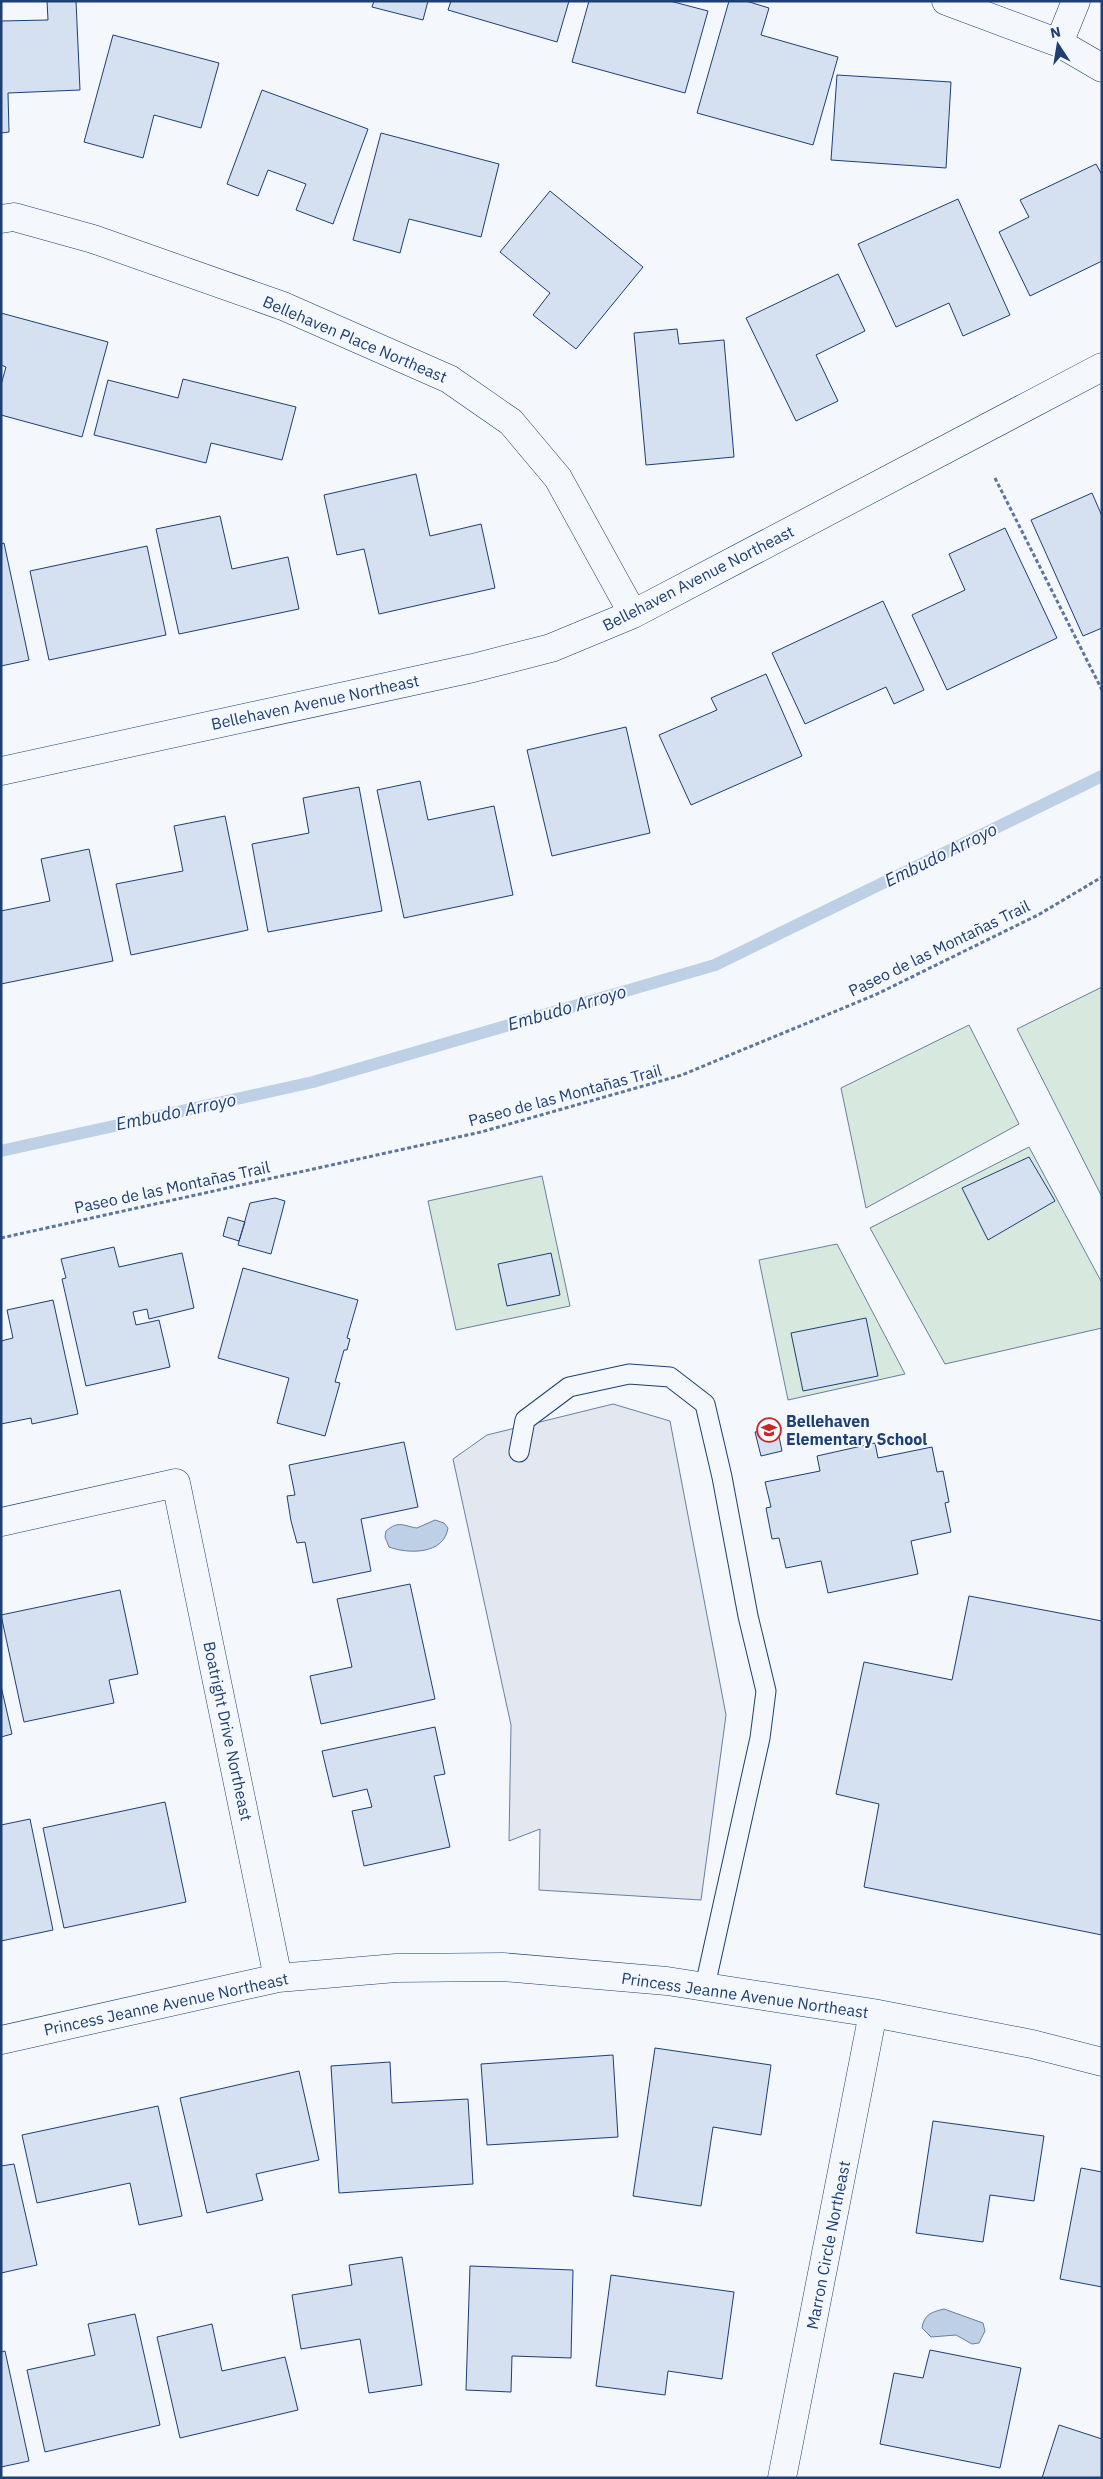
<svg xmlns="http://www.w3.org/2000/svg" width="1103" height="2479" viewBox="0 0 1103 2479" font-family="'IBM Plex Sans',sans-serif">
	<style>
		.green { fill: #d7e8df; stroke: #687fa3 }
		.parking { fill: #e3e8f0; stroke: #687fa3 }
		.water { fill: #bed0e5; stroke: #687fa3 }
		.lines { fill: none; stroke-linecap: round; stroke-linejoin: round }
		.stream { stroke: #bed0e5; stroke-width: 12 }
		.building { fill: #d5e0f0; stroke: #1d3f73 }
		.lane-casing { stroke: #1d3f73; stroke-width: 21 }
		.street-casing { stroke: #1d3f73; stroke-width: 29 }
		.path { stroke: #5e769c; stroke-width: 3; stroke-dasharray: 4 2.5; stroke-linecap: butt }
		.lane { stroke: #f4f7fb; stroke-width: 19 }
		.street { stroke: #f4f7fb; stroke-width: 28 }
		.labels { text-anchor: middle; stroke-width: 4; stroke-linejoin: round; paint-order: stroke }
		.street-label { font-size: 16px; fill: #1d3f73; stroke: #f4f7fb }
		.poi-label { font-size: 16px; font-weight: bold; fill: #1d3f73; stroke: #f4f7fb; text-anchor: start }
		.water-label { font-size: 18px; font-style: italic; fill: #1d3f73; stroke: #f4f7fb }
	</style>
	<rect width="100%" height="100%" fill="#f4f7fb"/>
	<!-- green -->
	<path class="green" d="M1102 987V1197L1017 1029Z
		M969 1025 1019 1124 866 1208 841 1088Z
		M1029 1147 1102 1283V1328L945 1364 870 1228Z
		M542 1176 570 1306 456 1330 428 1201Z
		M837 1244 905 1374 788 1400 759 1260Z"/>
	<!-- parking -->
	<path class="parking" d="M613 1404 670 1421 726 1715 701 1900 539 1890 540 1829 509 1841 511 1725 453 1459 487 1435Z"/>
	<!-- water -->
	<path class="water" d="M435 1520 444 1523 448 1528C444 1555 408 1554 389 1547L385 1537 386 1531C399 1520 403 1526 417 1528Z
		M944 2309 983 2323 985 2331 979 2343 972 2344 956 2335 931 2337 922 2328C924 2314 932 2312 944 2309Z"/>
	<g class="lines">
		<!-- stream -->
		<path class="stream" d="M1 1151 313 1082 715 965 1102 776"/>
	</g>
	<!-- building -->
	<path class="building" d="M47 1H76L80 90 8 93 9 132 1 133V21L48 20Z
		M374 1H428L423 20 372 7Z
		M451 1H569L557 42 448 10Z
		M589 1H670L708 11 685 93 572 62Z
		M729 1H746L769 8 761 35 838 57 813 145 697 113Z
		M113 35 219 63 201 128 154 115 143 158 84 142Z
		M837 75 951 82 946 168 831 160Z
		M262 90 368 129 333 224 296 210 306 184 268 170 258 196 227 184Z
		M381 133 499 164 481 237 409 219 400 253 353 240Z
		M1096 164 1102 175V261L1030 296 999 232 1029 217 1020 200Z
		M550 191 643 267 576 349 533 315 550 293 500 252Z
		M958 199 1010 315 963 336 949 303 896 327 858 244Z
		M838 274 865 331 816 355 838 401 796 421 746 318Z
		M1 313 108 342 82 437 1 415V385L6 367 1 365Z
		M677 329 679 344 724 340 734 457 646 465 634 333Z
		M183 379 296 407 282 460 211 443 206 463 94 435 108 380 178 398Z
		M416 474 430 536 481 524 495 588 379 614 364 549 337 555 324 495Z
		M1092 493 1102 516V628L1083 636 1031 520Z
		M220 516 232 569 288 557 299 609 179 634 156 529Z
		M1005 528 1057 638 947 690 912 615 965 590 949 554Z
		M4 543 29 660 1 666V544Z
		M147 546 166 635 49 660 30 571Z
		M883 601 924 690 894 704 886 687 805 724 772 653Z
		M766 674 802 756 691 805 659 735 717 710 711 698Z
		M626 727 650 833 552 856 527 750Z
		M420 781 428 820 494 806 513 895 404 918 377 790Z
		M359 787 382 911 268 932 252 844 309 833 303 798Z
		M225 816 248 930 131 955 116 884 183 871 174 826Z
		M89 849 113 961 1 984V911L50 901 41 859Z
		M1029 1157 1055 1201 988 1240 962 1188Z
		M275 1198 285 1201 271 1254 238 1245 250 1203Z
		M228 1217 245 1222 239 1241 223 1236Z
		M114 1247 119 1267 182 1253 194 1308 149 1319 147 1309 133 1312 136 1325 159 1320 170 1367 86 1386 62 1279 66 1278 61 1259Z
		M551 1253 560 1295 507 1306 498 1264Z
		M243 1268 358 1300 347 1338 350 1339 347 1350H344L335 1382 340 1383 325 1436 277 1423 289 1378 218 1358Z
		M53 1300 78 1414 32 1424 31 1418 1 1424V1341L13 1338 7 1310Z
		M866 1318 878 1376 803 1391 791 1333Z
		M777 1427 782 1451 761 1456 755 1432Z
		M404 1442 418 1507 361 1519 371 1571 313 1583 305 1542 297 1543 291 1521 287 1496 295 1495 289 1465Z
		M875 1443 878 1458 932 1447 937 1472 943 1471 949 1502 945 1503 951 1532 911 1541 918 1574 828 1593 821 1561 786 1568 779 1538 772 1539 766 1508 771 1507 765 1482 820 1471 817 1456Z
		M410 1584 435 1699 321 1724 310 1676 352 1667 337 1599Z
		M120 1590 138 1674 109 1680 114 1703 24 1722 1 1615Z
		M969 1596 1102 1621V1935L864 1887 879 1804 836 1794 864 1662 952 1680Z
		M1 1686 12 1734 1 1737Z
		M435 1727 445 1774 434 1776 450 1847 364 1866 352 1811 372 1807 367 1789 333 1797 322 1751Z
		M165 1802 186 1902 64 1928 43 1828Z
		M30 1819 53 1930 1 1941V1825Z
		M655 2048 771 2065 761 2135 713 2127 701 2206 633 2196Z
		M613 2055 618 2137 487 2145 481 2064Z
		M390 2062 392 2103 468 2099 473 2184 339 2193 331 2066Z
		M299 2071 319 2160 256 2174 263 2200 207 2213 180 2098Z
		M158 2106 182 2216 139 2225 130 2183 37 2203 22 2135Z
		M933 2121 1044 2136 1034 2201 990 2195 983 2242 916 2233Z
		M14 2164 37 2265 1 2273V2166Z
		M1081 2168 1102 2172V2287L1060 2279Z
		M402 2257 422 2385 369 2393 360 2339 301 2349 292 2295 352 2285 349 2265Z
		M470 2266 573 2270 571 2358 512 2356 511 2392 466 2390Z
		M611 2275 734 2292 722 2379 668 2371 665 2395 596 2386Z
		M135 2314 160 2425 45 2452 27 2370 95 2355 88 2324Z
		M212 2324 222 2371 285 2357 298 2410 180 2438 157 2337Z
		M930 2350 1021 2368 1000 2468 880 2444 894 2373 923 2378Z
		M5 2351 29 2461 1 2467V2352Z
		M1059 2425 1102 2439V2478H1042Z"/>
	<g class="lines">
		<!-- lane casing -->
		<g class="lane-casing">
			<path id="lane" d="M519 1452 525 1420 569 1387 629 1374 670 1377 705 1404 722 1477 748 1616 766 1691 760 1738 705 1986"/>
		</g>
		<!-- street casing -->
		<g class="street-casing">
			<path id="street" d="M946 1 1059 43 1102 68
				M1059 43 1076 1
				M1 219 14 217 93 239 283 306 449 379 511 422 558 478 633 614
				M1 771 473 668 551 648 633 614 1102 367
				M1 1522 176 1483 278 1978
				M1 2040 278 1978 396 1968 503 1967 667 1981 873 2013 1032 2044 1102 2062
				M782 2478 873 2013"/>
		</g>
		<!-- path -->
		<path class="path" d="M995 478 1102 690
			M1 1238 481 1132 682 1075 877 994 1038 915 1102 877"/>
		<!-- lane -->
		<use href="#lane" class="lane"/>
		<!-- street -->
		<use href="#street" class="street"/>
	</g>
	<!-- icons -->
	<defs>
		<g id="school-ring" transform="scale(1.25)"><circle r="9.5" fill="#f4f7fb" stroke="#c62828" stroke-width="1.5"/><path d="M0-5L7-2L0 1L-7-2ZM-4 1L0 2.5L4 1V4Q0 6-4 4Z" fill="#c62828"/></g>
	</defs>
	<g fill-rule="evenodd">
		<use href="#school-ring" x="769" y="1430"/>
	</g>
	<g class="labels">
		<!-- street labels -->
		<g class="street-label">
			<text transform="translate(355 339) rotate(23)" y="6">Bellehaven Place Northeast</text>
			<text transform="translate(698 578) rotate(-27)" y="6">Bellehaven Avenue Northeast</text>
			<text transform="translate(315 702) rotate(-12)" y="6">Bellehaven Avenue Northeast</text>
			<text transform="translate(939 948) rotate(-26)" y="6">Paseo de las Montañas Trail</text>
			<text transform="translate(565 1095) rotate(-15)" y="6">Paseo de las Montañas Trail</text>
			<text transform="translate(172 1187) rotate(-12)" y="6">Paseo de las Montañas Trail</text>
			<text transform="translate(228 1731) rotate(78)" y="6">Boatright Drive Northeast</text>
			<text transform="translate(745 1995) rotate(8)" y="6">Princess Jeanne Avenue Northeast</text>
			<text transform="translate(166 2004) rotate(-12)" y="6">Princess Jeanne Avenue Northeast</text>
			<text transform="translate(828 2245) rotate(-79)" y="6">Marron Circle Northeast</text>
		</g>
		<!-- poi labels -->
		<g class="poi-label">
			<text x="786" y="1427">Bellehaven<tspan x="786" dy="18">Elementary School</tspan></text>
		</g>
		<!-- water labels -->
		<g class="water-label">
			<text transform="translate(941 855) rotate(-26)" y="6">Embudo Arroyo</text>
			<text transform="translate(567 1008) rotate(-16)" y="6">Embudo Arroyo</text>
			<text transform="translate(176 1112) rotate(-12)" y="6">Embudo Arroyo</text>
		</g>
	</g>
	<!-- border -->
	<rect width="1103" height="2479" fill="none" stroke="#1d3f73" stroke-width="5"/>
	<!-- north arrow -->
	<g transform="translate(1058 45) rotate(348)" stroke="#f4f7fb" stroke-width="4" paint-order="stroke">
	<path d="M0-4L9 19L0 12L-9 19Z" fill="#1d3f73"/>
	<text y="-8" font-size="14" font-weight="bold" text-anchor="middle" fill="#1d3f73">N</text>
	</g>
</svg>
